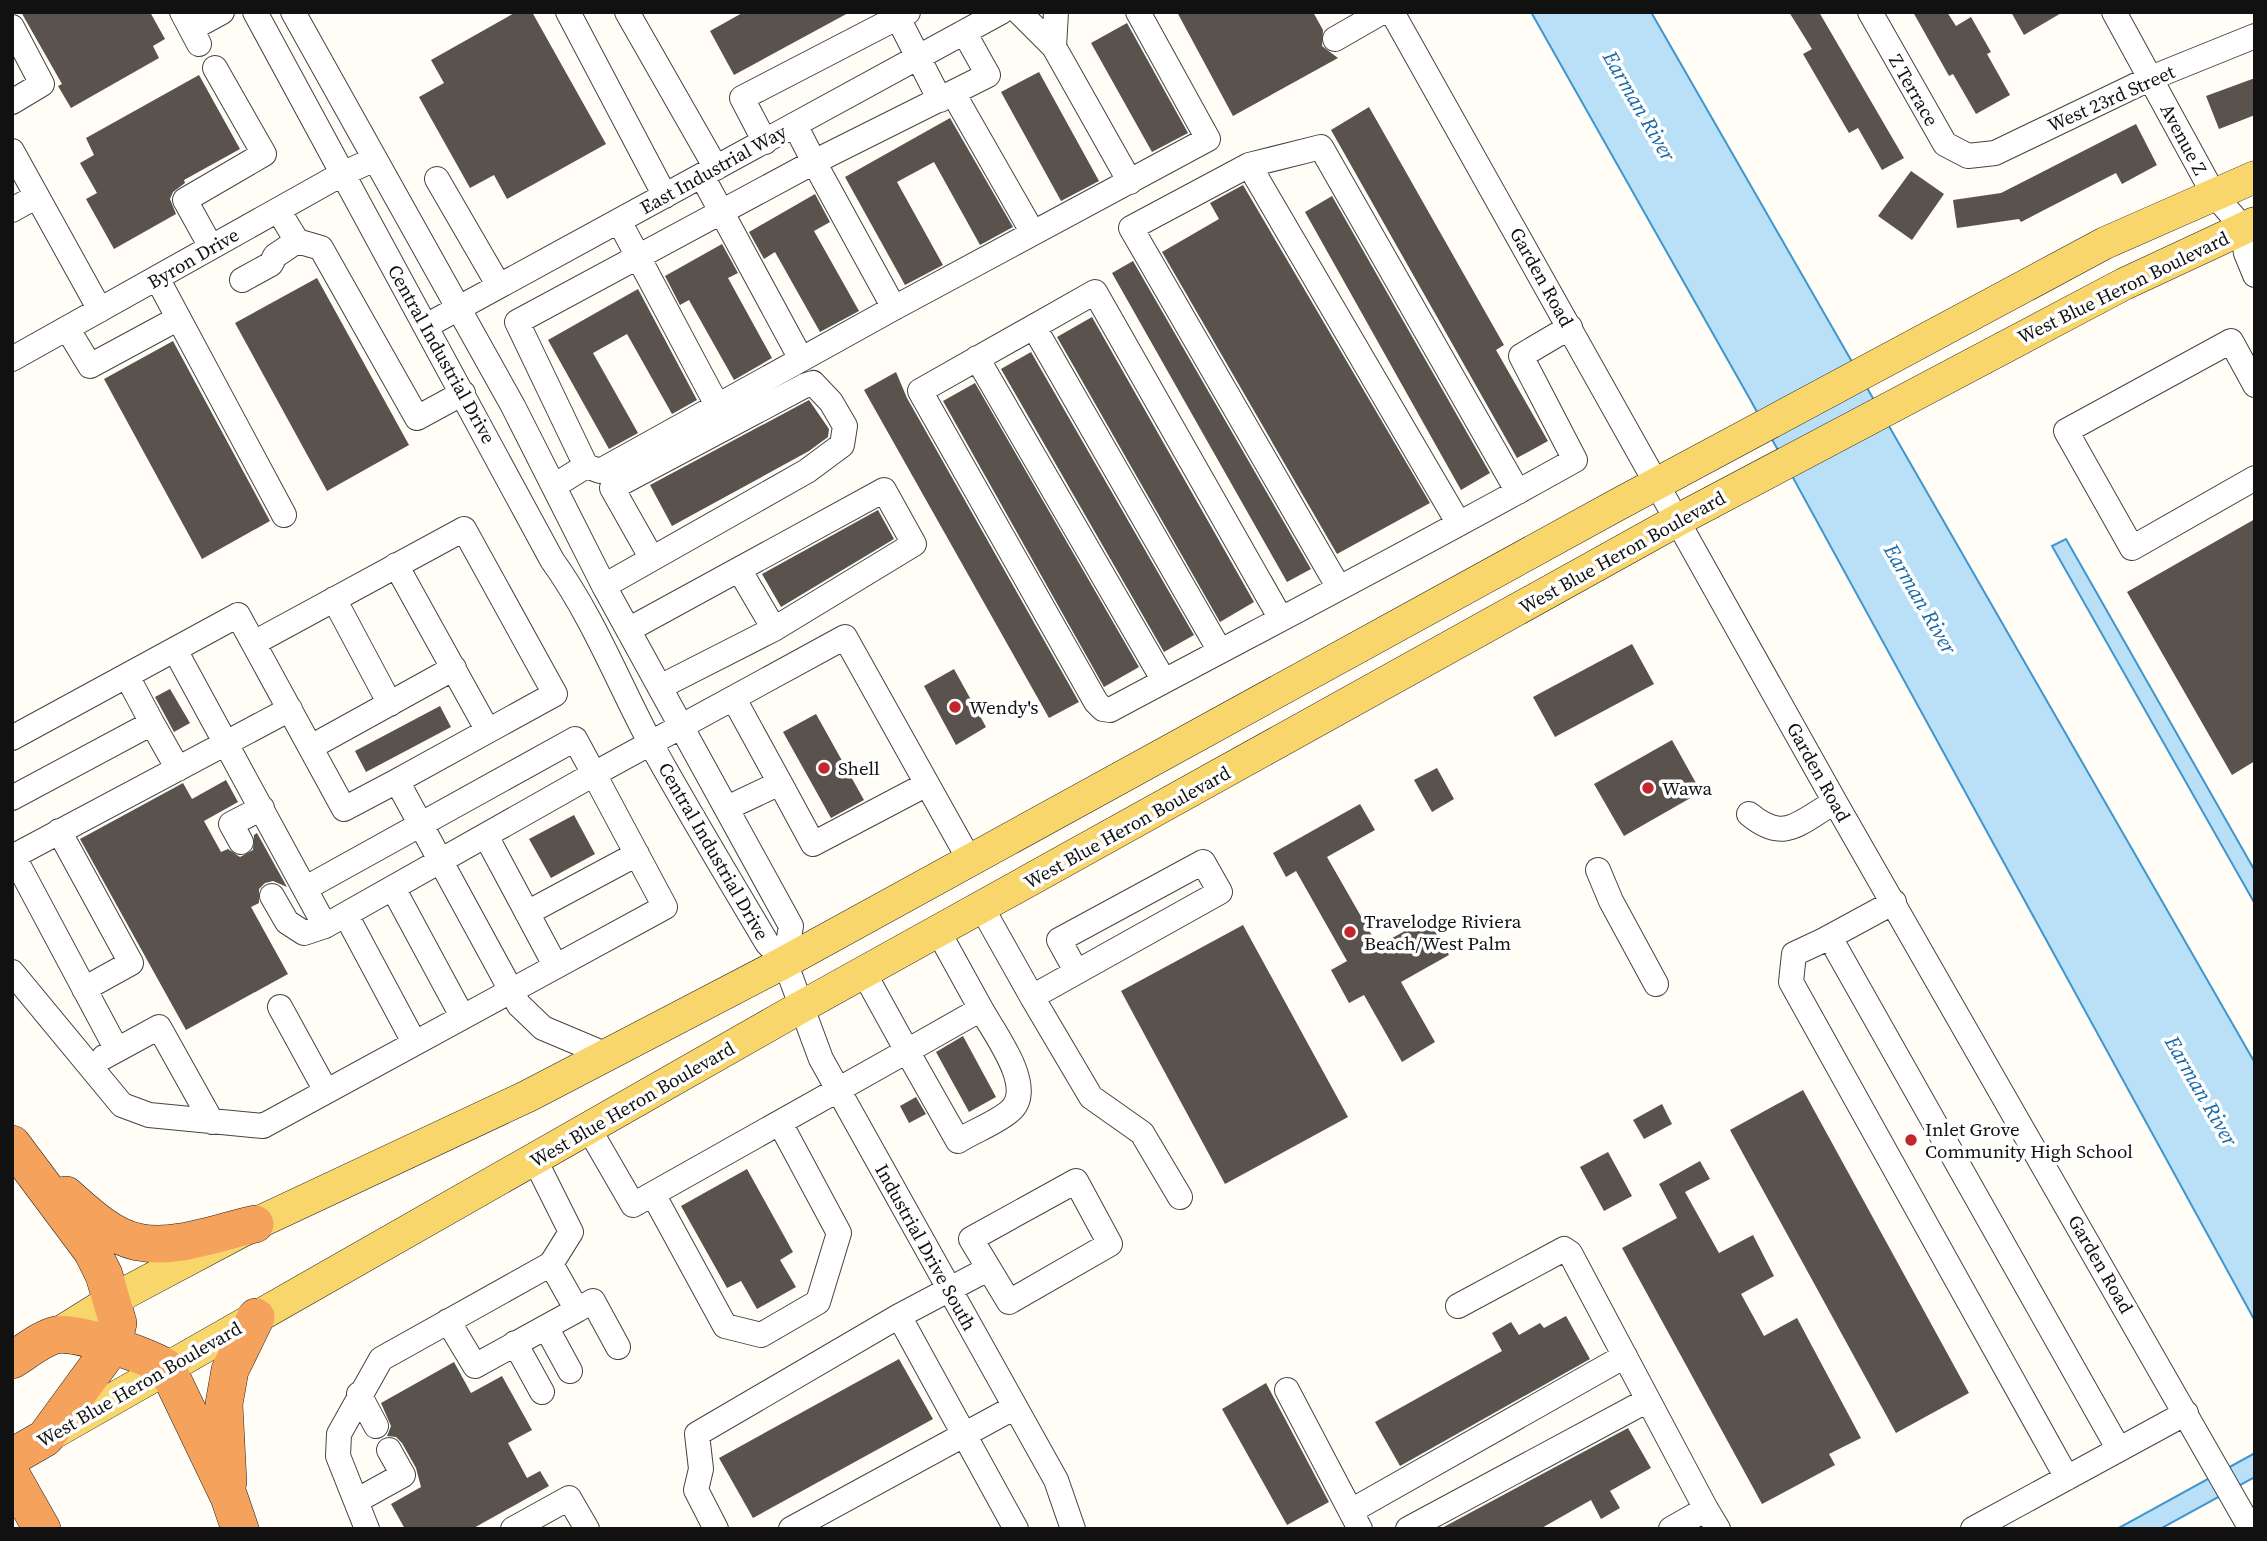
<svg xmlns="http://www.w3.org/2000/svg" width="2267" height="1541" viewBox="0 0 2267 1541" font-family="'Source Serif 4',serif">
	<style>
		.water { fill: #b9e0f7; stroke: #3f96cf; stroke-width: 2 }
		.building { fill: #5a524d }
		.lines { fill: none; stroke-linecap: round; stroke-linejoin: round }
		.minor-casing { stroke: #444; stroke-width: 26 }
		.major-casing { stroke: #222; stroke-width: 33 }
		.highway-casing { stroke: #222; stroke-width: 38 }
		.minor { stroke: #fff; stroke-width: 24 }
		.major { stroke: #f9d66b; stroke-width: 32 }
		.highway { stroke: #f5a25d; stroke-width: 37 }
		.poi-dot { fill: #c4262e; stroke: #fff; stroke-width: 2.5 }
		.labels { text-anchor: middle; stroke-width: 7; stroke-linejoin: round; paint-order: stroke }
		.street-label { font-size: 19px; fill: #111; stroke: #fff }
		.poi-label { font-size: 19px; fill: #111; stroke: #fff; text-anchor: start }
		.water-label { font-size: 21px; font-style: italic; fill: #1768a6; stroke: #fff }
	</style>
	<rect width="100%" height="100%" fill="#fffdf5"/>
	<!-- water -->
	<path class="water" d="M1531 12H1651L2255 1063V1321L1751 401Z
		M2066 539 2255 871V904L2052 546Z
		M2255 1453V1477L2160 1529H2117Z"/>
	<!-- building -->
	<path class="building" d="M21 12H150L165 39 153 46 159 58 71 108 58 86 62 84Z
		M516 12H532L606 144 507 199 494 175 470 188 419 97 444 83 431 60Z
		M744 12H850L734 75 710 31Z
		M1177 12H1313L1323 30 1322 46 1338 58 1233 116Z
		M1789 12H1819L1904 158 1882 170 1858 128 1849 133 1803 54 1812 49Z
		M1913 12H1947L1956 26 1971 17 1991 52 1987 54 2010 95 1976 114 1953 74 1949 76Z
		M2011 12H2063L2024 35Z
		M1127 23 1188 133 1152 152 1091 43Z
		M1039 72 1099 181 1061 201 1001 92Z
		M199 75 240 149 184 180 185 183 173 192 170 199 176 214 114 249 86 199 97 193 80 163 94 155 86 138Z
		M2255 78V115L2219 129 2206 96Z
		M1369 107 1504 345 1496 350 1548 441 1517 458 1331 130Z
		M950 118 1013 227 980 245 934 162 897 182 943 265 905 285 845 177Z
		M2136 124 2157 165 2122 184 2116 173 2021 222 2019 219 1957 228 1953 200 2001 193Z
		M1911 171 1944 194 1912 240 1878 216Z
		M1243 185 1430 503 1337 554 1162 252 1219 219 1210 203Z
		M815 194 830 222 814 231 859 311 820 332 775 252 764 259 749 232Z
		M1332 196 1490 473 1461 490 1305 212Z
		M722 244 738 273 728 278 772 358 734 380 689 300 680 305 665 276Z
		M1133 261 1311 569 1287 582 1112 273Z
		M317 278 409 445 327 491 235 323Z
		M638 289 697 400 672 414 627 334 593 353 638 433 609 449 548 340Z
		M1092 317 1254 602 1220 622 1057 337Z
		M173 341 270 521 202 559 104 379Z
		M1031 352 1194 635 1164 652 1001 369Z
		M896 372 907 398 1079 702 1049 718 864 390Z
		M975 383 1139 667 1104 687 943 401Z
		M809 400 829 429 828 437 809 451 672 526 650 485Z
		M878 510 894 539 781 607 762 574Z
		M2255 519V761L2232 775 2127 592Z
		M1632 644 1654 684 1555 737 1533 697Z
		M954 669 986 727 956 745 924 686Z
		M170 689 190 723 174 732 155 697Z
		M440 706 451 727 366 772 355 751Z
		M816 714 864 800 831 818 783 732Z
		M1672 740 1701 792 1624 836 1594 784Z
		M1437 768 1454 799 1432 812 1414 780Z
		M226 780 238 802 204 821 221 852 228 849 240 857 253 850 254 835 257 833 287 887 273 881 265 883 259 889V903L251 907 288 974 186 1030 80 839 183 783 192 799Z
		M1360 804 1375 830 1327 857 1378 946 1428 918 1449 955 1401 982 1435 1042 1402 1062 1364 995 1349 1003 1331 970 1347 961 1296 871 1286 877 1273 853Z
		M574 815 595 854 551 878 529 839Z
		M1243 925 1348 1117 1225 1184 1121 991Z
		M963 1036 996 1097 969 1112 936 1052Z
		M1803 1090 1969 1393 1896 1433 1730 1130Z
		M916 1097 926 1114 909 1123 900 1106Z
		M1662 1104 1672 1124 1644 1139 1633 1120Z
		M1608 1152 1632 1196 1604 1211 1580 1167Z
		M1700 1161 1710 1179 1685 1192 1719 1253 1753 1235 1774 1276 1741 1294 1764 1336 1797 1318 1861 1438 1829 1454 1835 1465 1762 1504 1622 1248 1677 1218 1659 1184Z
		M747 1169 793 1252 780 1260 796 1287 757 1309 741 1281 727 1288 681 1206Z
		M1566 1316 1590 1359 1400 1466 1375 1422 1502 1351 1492 1333 1511 1322 1519 1335 1540 1323 1544 1328Z
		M899 1359 933 1419 753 1518 719 1458Z
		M454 1362 471 1393 502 1376 532 1430 508 1443 527 1478 540 1471 549 1486 472 1529H405L391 1504 421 1487 416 1468 402 1443 396 1437 387 1436 391 1426 381 1403Z
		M1266 1383 1329 1502 1287 1525 1222 1409Z
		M1628 1428 1651 1468 1610 1491 1620 1508 1601 1519 1591 1500 1540 1529H1440Z"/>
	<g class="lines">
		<!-- minor casing -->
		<g class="minor-casing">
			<path id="minor" d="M182 12 199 44
				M255 12 552 560C593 617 618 682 651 744 688 811 728 877 767 943L785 962 821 1059 1056 1480 1073 1529
				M293 12 513 406 604 586 791 926 785 962
				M568 12 665 196
				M627 12 716 168
				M1019 12 1054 47 1130 182
				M1392 12 1835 802 2251 1529
				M1870 12 1945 144 1968 156 1995 153 2151 78 2255 36
				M2114 12 2213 193 2255 242
				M898 18 940 100
				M12 27 42 84 12 102
				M191 29 222 12
				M1335 39 1382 12
				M1054 47 1056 12
				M953 93 1033 233
				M795 125 814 162 988 75 964 32
				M765 142 742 98 908 12
				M12 151 100 310
				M1249 165 1459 524
				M702 176 801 359
				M437 179 499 286
				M12 210 37 196
				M278 210 297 241 321 248 417 418 463 393
				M619 221 717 405
				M2242 228 2246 253 2255 275
				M211 247 185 200 264 154 215 68
				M157 278 284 515
				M242 280 271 264 275 256 297 241
				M426 326 1001 12
				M1034 327 1220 651
				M67 328 90 366 177 319
				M977 358 1164 681
				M12 359 342 174 375 159
				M2255 385 2231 341 2066 431 2132 548 2255 478
				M586 466 600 471 894 308 1208 139 1138 12
				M554 486 586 466 517 322 814 162 894 308
				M396 565 488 731
				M740 571 774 629
				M604 586 807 471 842 445 845 426 831 402 813 383 804 386 612 488 651 557
				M1339 588 1131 228 1249 165 1321 147 1518 492
				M334 599 390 704
				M1281 619 1095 292 920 391 1096 702 1103 709 1110 710C1265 627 1422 546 1575 460L1521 356 1570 327
				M628 630 884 490 914 544 774 629 660 687
				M254 643 464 529 555 694 397 781
				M175 650 325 926 594 774 575 739 306 888
				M127 676 152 723
				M734 699 780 783
				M12 738 238 615 344 809 397 781 519 1005 543 1028 607 1055
				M311 747 454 668
				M12 798 152 723 178 769
				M727 808 780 783 813 844 927 784
				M1749 814C1785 844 1799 822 1835 802
				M59 831 131 963 84 989
				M486 836 555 965
				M241 842 231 824 262 808
				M12 857 290 709
				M14 857 117 1050
				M1598 870 1611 901 1656 984
				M393 888 462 1016
				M272 896 287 922 304 933 325 926
				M982 908 1032 997 1220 892 1203 862 1059 940 1076 971
				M527 913 637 854
				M346 915 414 1042
				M938 931 981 1009 907 1051 958 1141C974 1131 996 1123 1010 1111 1037 1088 994 1033 981 1009
				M1824 940 1894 902
				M12 972 122 1105 149 1115 263 1126 665 907 594 774 845 637 969 859
				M1032 997 1091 1097 1142 1133 1180 1197
				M280 1007 326 1091
				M104 1057 159 1027 212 1122
				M589 1129 633 1205 907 1051 864 973
				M1076 1181 1110 1244 1009 1302 971 1239Z
				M653 1194 725 1326 761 1335 818 1302 839 1233 780 1123
				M986 1270 899 1316 1016 1529
				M1458 1306 1564 1249 1570 1253 1706 1509
				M577 1310 593 1301 618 1347
				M448 1321 475 1366 577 1310 551 1264
				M546 1327 570 1371
				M515 1343 542 1392
				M1287 1390 1360 1529
				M359 1394 376 1426
				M2067 1478 1791 982 1794 954 1824 940 1833 943 2118 1448
				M356 1501 403 1475 389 1450
				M1351 1511 1625 1356
				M367 1529 338 1456 339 1434 381 1359 551 1264 571 1232 535 1160
				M513 1529 569 1498 587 1529
				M716 1529 696 1490 701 1469 697 1434 899 1316
				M791 1529 1015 1407
				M1408 1529 1648 1400
				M1671 1529 1706 1509 1718 1529
				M1973 1529 2186 1413"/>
		</g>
		<!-- major casing -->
		<g class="major-casing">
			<path id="major" d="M56 1335 112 1300 255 1224 528 1096 785 962 1615 506 2105 243 2255 177
				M48 1436 801 1007 1678 520 2124 284 2255 223"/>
		</g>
		<!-- highway casing -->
		<g class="highway-casing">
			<path id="highway" d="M12 1144 92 1251 104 1275 118 1323 113 1345 45 1438 12 1457
				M66 1195C85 1212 111 1237 138 1242 175 1250 219 1232 255 1224
				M12 1360C24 1353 42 1338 56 1335 78 1331 147 1356 167 1368L229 1497 240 1529
				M12 1476 42 1529
				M228 1482 224 1404 230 1370 256 1317"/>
		</g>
		<!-- minor -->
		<use href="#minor" class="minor"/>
		<!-- major -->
		<use href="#major" class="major"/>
		<!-- highway -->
		<use href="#highway" class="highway"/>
	</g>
	<!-- markers -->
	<g class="poi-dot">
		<circle cx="955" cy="707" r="7"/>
		<circle cx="824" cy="768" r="7"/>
		<circle cx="1648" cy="788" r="7"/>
		<circle cx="1350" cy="932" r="7"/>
		<circle cx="1911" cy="1140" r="7"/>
	</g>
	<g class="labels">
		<!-- street labels -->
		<g class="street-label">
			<text transform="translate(1914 90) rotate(60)" y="7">Z Terrace</text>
			<text transform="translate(2111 98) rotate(-24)" y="7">West 23rd Street</text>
			<text transform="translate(2184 139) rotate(62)" y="7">Avenue Z</text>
			<text transform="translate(713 169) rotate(-29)" y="7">East Industrial Way</text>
			<text transform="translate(193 258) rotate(-30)" y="7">Byron Drive</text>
			<text transform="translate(1542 277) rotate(61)" y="7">Garden Road</text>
			<text transform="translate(2123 287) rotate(-26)" y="7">West Blue Heron Boulevard</text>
			<text transform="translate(442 354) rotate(61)" y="7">Central Industrial Drive</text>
			<text transform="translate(1622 552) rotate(-29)" y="7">West Blue Heron Boulevard</text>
			<text transform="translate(1819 772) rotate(61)" y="7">Garden Road</text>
			<text transform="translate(1127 827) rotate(-29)" y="7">West Blue Heron Boulevard</text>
			<text transform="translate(714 851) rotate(60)" y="7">Central Industrial Drive</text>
			<text transform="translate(632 1104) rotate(-30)" y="7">West Blue Heron Boulevard</text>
			<text transform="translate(926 1247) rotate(61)" y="7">Industrial Drive South</text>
			<text transform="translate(2101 1264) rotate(60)" y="7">Garden Road</text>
			<text transform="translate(139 1384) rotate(-30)" y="7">West Blue Heron Boulevard</text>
		</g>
		<!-- poi labels -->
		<g class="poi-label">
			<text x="969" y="714">Wendy's</text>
			<text x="838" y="775">Shell</text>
			<text x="1662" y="795">Wawa</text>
			<text x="1364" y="928">Travelodge Riviera<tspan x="1364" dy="22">Beach/West Palm</tspan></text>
			<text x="1925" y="1136">Inlet Grove<tspan x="1925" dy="22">Community High School</tspan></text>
		</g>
		<!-- water labels -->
		<g class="water-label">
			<text transform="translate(1639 106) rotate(60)" y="7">Earman River</text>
			<text transform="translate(1920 599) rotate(60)" y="7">Earman River</text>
			<text transform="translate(2201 1091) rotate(60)" y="7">Earman River</text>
		</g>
	</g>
	<!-- border -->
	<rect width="2267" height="1541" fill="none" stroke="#111111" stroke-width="28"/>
</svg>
